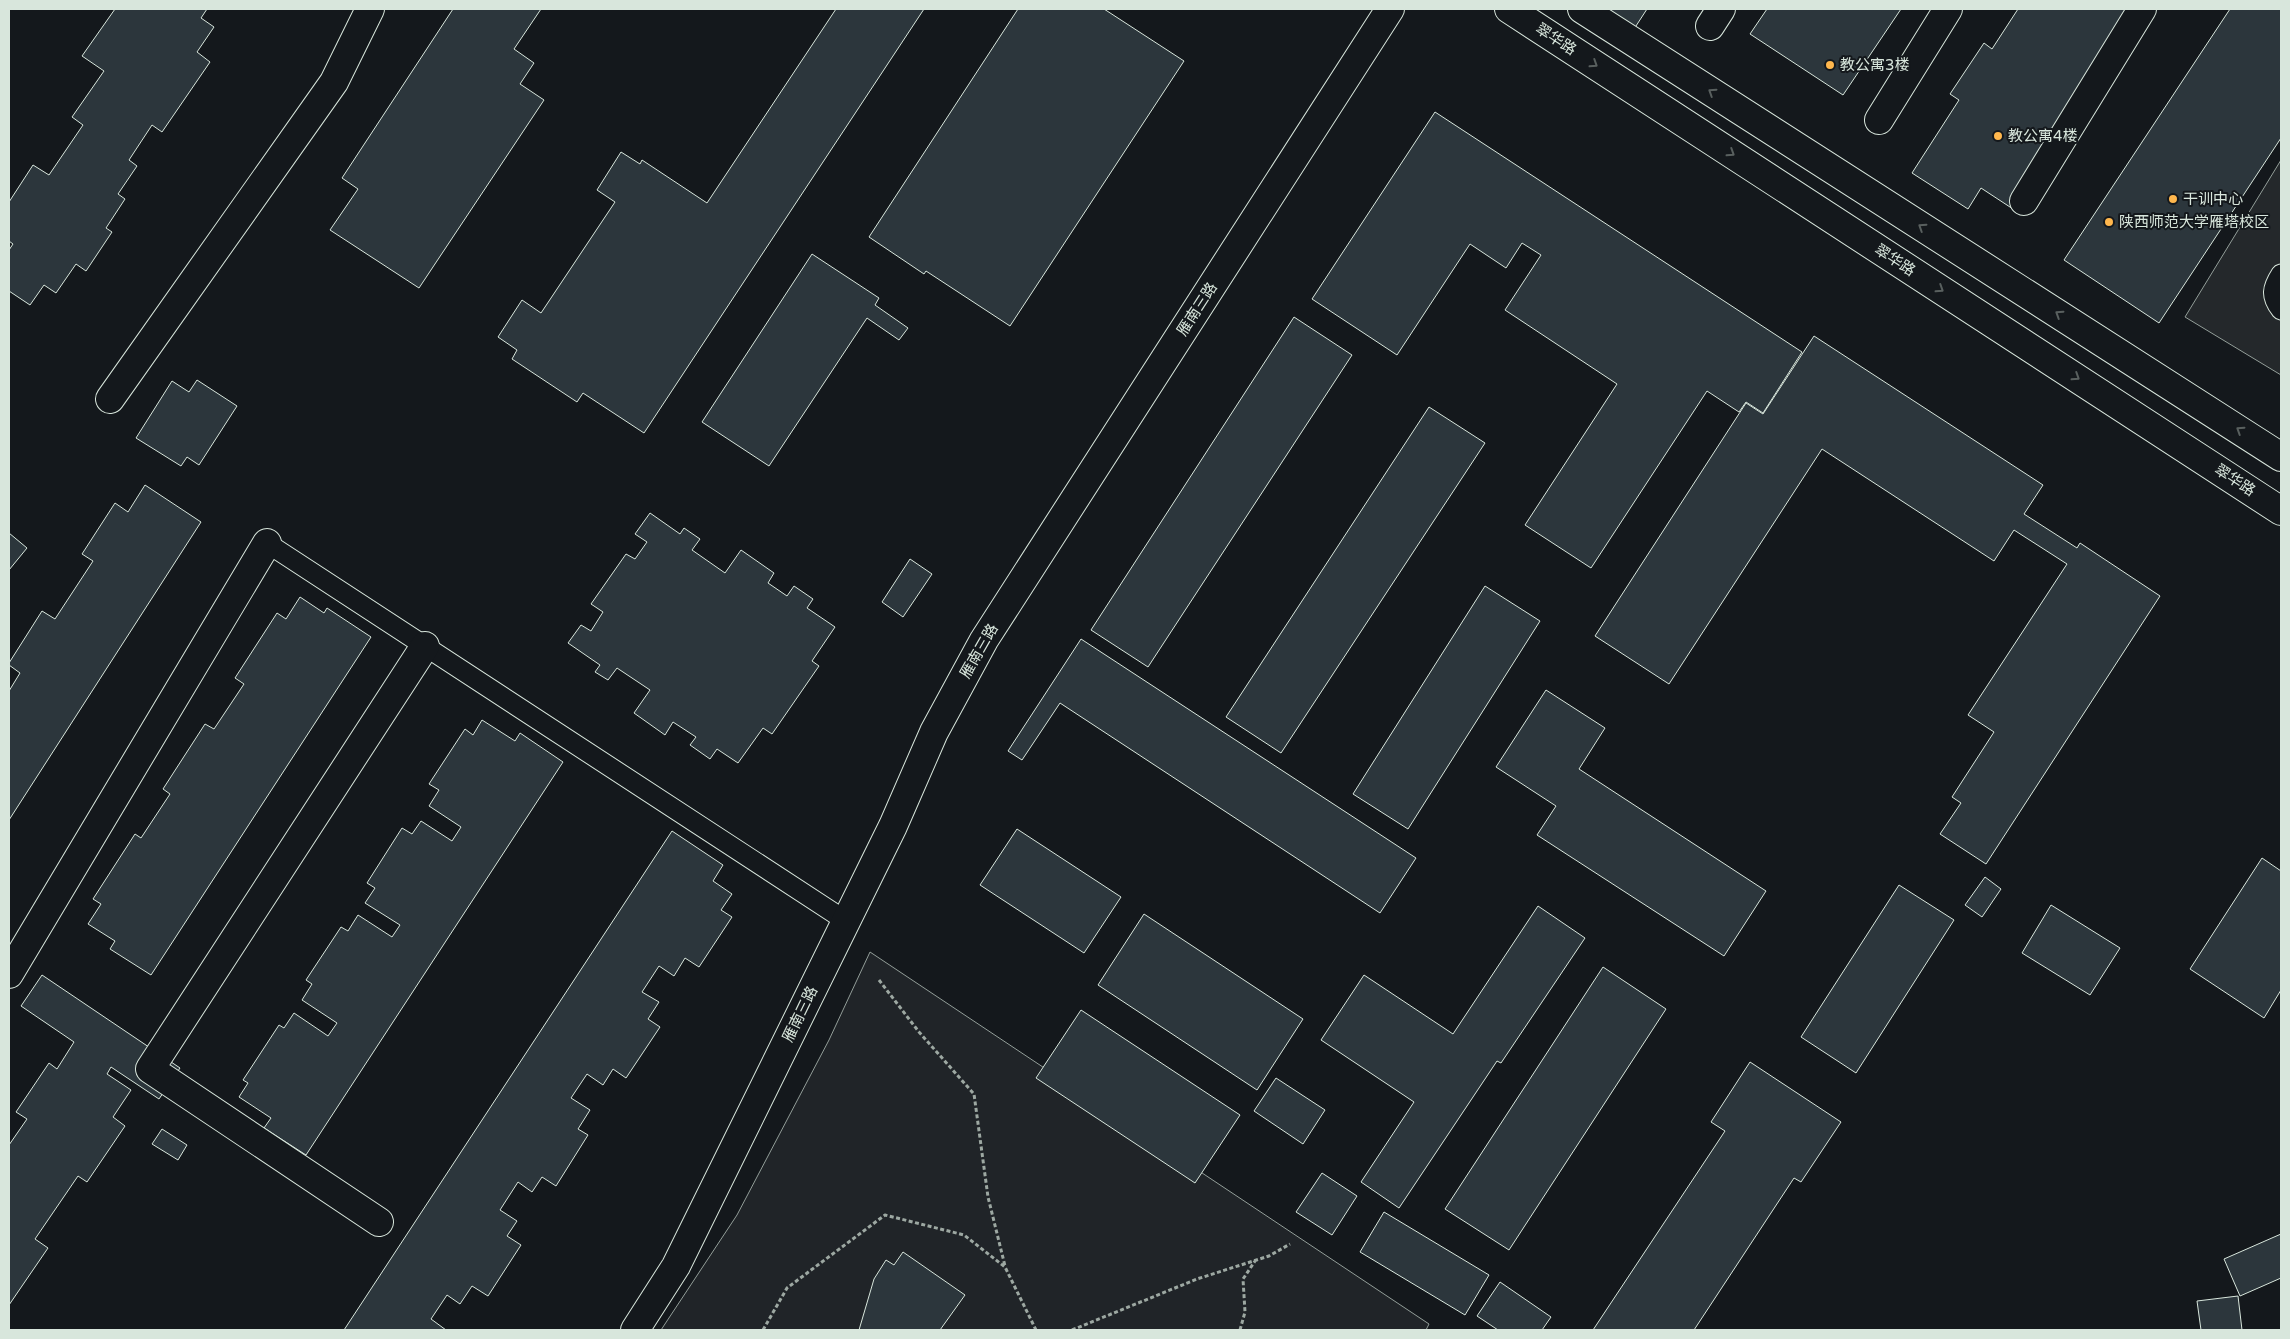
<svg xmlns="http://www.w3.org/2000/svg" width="2290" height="1339" viewBox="0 0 2290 1339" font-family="'Varela Round','Noto Sans SC',sans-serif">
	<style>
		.green { fill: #202428; stroke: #939e99 }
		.parking { fill: #24282b; stroke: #939e99 }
		.building { fill: #2c363c; stroke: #d8e6dc }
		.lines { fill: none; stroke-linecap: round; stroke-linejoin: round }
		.lane-casing { stroke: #d8e6dc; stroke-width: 21 }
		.street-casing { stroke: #d8e6dc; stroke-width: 30 }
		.secondary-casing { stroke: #d8e6dc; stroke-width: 30 }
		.path { stroke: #9da8a2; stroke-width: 3; stroke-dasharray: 4 2.5; stroke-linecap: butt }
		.lane { stroke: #14181c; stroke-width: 19 }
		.street { stroke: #14181c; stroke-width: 28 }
		.secondary { stroke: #14181c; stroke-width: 28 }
		.oneway { stroke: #59605f }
		.poi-dot { fill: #ffb74d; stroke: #14181c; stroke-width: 2 }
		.labels { text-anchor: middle; stroke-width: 4; stroke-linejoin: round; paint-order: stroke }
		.street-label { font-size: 15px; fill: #d8e6dc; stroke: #14181c }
		.poi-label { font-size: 15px; fill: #d8e6dc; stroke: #14181c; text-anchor: start }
	</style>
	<rect width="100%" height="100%" fill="#14181c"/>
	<!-- green -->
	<path class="green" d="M870 952 1429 1324 1426 1330H661L737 1215 829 1040Z"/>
	<!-- parking -->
	<path class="parking" d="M2281 160V375L2185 317Z"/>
	<!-- building -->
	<path class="building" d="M115 9H207L201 18 214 27 197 52 210 62 162 132 152 125 129 160 137 166 118 194 125 199 106 228 112 232 86 271 76 264 56 293 44 285 30 305 9 291V250L13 244 9 241V202L33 165 49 175 83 125 72 117 104 71 82 56Z
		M453 9H541L514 49 534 63 520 84 544 100 419 288 330 230 358 189 342 178Z
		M836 9H924L644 433 583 393 577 402 512 359 517 350 498 337 522 300 541 313 615 202 597 190 621 152 640 164 642 160 707 203Z
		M1018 9H1104L1184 61 1010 326 926 271 924 274 869 237Z
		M1566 9H1647L1623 46Z
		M1767 9H1901L1843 95 1750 34Z
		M2018 9H2145L2013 209 1981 188 1968 209 1912 173 1959 100 1950 94 1984 43 1992 49Z
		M2230 9H2281V138L2159 323 2064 260Z
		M1435 112 1802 352 1763 413 1746 402 1739 412 1707 391 1591 568 1525 525 1617 384 1505 310 1541 255 1522 243 1506 268 1470 244 1397 355 1312 299Z
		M812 254 879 298 875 305 908 328 899 340 867 318 769 466 702 422Z
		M1294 317 1352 355 1148 667 1091 630Z
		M1814 336 2043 485 2024 514 2077 548 2080 543 2160 596 1986 864 1940 834 1961 803 1952 797 1994 732 1968 715 2067 564 2014 530 1994 561 1822 449 1669 684 1595 636 1746 403 1763 414Z
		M197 380 237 406 199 465 187 457 181 466 136 438 172 381 189 392Z
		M1429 407 1485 443 1281 753 1226 717Z
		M145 485 201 522 9 820V691L20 673 9 665V663L42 611 55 619 93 561 82 554 115 503 128 512Z
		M650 513 680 534 684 528 700 539 692 550 725 573 741 550 774 573 768 583 787 596 794 586 813 599 807 608 835 627 812 661 819 666 772 734 763 728 738 763 717 749 710 759 690 745 696 737 673 722 665 735 634 713 650 690 617 668 608 680 595 672 600 665 568 643 581 625 591 631 603 612 591 604 626 554 635 559 647 542 635 534Z
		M9 533 27 548 9 570Z
		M910 559 932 574 903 617 882 602Z
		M1485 586 1540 621 1408 829 1353 794Z
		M300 597 324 613 327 608 371 637 151 975 110 949 115 941 88 924 101 904 93 899 135 834 141 838 170 794 163 789 205 724 214 729 244 684 235 678 277 613 286 619Z
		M1081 639 1416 858 1380 913 1060 703 1022 760 1008 751Z
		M1546 690 1605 728 1579 769 1766 891 1724 956 1537 835 1556 806 1496 767Z
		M482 720 515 741 520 733 563 762 306 1155 264 1128 271 1118 239 1097 248 1083 243 1080 279 1025 284 1028 294 1013 328 1036 337 1023 302 1000 312 984 306 980 341 927 348 931 358 915 392 937 400 925 365 903 375 888 367 883 402 828 412 834 421 821 452 841 461 827 429 806 439 790 429 784 465 729 473 735Z
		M1017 829 1121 897 1084 953 980 885Z
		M672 831 723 865 713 881 732 894 721 910 732 917 699 967 685 958 674 976 659 966 642 992 659 1002 648 1019 660 1027 626 1078 613 1069 603 1085 587 1074 571 1098 590 1110 578 1129 588 1135 556 1186 542 1177 532 1192 518 1182 500 1210 517 1221 507 1236 521 1245 488 1296 472 1286 460 1304 447 1295 431 1319 446 1330H344Z
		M2262 858 2281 871V990L2264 1018 2190 969Z
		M1985 877 2001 889 1982 917 1965 905Z
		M1899 885 1954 920 1856 1073 1801 1037Z
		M2051 905 2120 948 2090 995 2022 953Z
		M1538 906 1585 938 1501 1063 1497 1061 1399 1208 1361 1182 1414 1102 1321 1040 1364 975 1453 1034Z
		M1144 914 1303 1019 1257 1090 1098 985Z
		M1603 967 1666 1009 1509 1250 1445 1209Z
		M42 975 180 1068 159 1099 111 1067 107 1074 131 1090 113 1117 125 1126 87 1182 78 1176 35 1239 48 1248 9 1305V1145L27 1119 16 1112 49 1063 57 1069 74 1042 21 1006Z
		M1081 1010 1240 1115 1195 1183 1036 1078Z
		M1750 1062 1841 1122 1801 1182 1794 1178 1694 1330H1593L1725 1131 1711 1122Z
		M1276 1078 1325 1110 1303 1144 1254 1111Z
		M162 1129 187 1145 178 1160 152 1144Z
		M1322 1173 1357 1196 1332 1235 1296 1212Z
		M1384 1212 1489 1275 1465 1315 1360 1252Z
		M2281 1234V1278L2240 1296 2224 1259Z
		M903 1252 965 1295 940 1330H859L874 1279 886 1260 894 1265Z
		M1500 1282 1551 1317 1542 1330H1498L1477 1316Z
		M2238 1296 2242 1330H2201L2197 1301Z"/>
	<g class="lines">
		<!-- lane casing -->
		<g class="lane-casing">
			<path id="lane" d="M2281 274C2272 288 2270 296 2281 310
				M267 543 846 921"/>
		</g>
		<!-- street casing -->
		<g class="street-casing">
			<path id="street" d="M1710 26 1721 9
				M1879 120 1948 9
				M2024 201 2142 9
				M110 399 334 82 370 9
				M9 974 267 543
				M379 1222 150 1069 425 646"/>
		</g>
		<!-- secondary casing -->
		<g class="secondary-casing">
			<path id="secondary" d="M1509 9 2281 511
				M1582 9 2281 457
				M635 1330 676 1266 893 826 934 732 984 640 1390 9"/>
		</g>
		<!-- path -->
		<path class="path" d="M879 980 919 1032 974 1094 988 1197 1005 1266
			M763 1330 787 1288 885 1215 964 1235 1005 1267 1036 1330
			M1072 1330 1197 1279 1269 1256 1290 1244
			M1240 1330 1245 1312 1243 1279 1255 1261"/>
		<!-- lane -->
		<use href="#lane" class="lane"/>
		<!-- street -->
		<use href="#street" class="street"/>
		<!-- secondary -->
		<use href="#secondary" class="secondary"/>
	</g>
	<!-- one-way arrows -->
	<defs><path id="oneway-chevron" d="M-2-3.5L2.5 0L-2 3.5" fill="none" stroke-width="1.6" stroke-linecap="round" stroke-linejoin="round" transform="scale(1.25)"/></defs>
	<g class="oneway">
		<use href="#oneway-chevron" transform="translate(1594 64) rotate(33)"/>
		<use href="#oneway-chevron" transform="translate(1712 92) rotate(-147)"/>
		<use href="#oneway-chevron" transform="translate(1731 153) rotate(33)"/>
		<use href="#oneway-chevron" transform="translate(1922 227) rotate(-147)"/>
		<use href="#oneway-chevron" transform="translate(1940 289) rotate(33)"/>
		<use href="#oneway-chevron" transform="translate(2059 314) rotate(-147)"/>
		<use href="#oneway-chevron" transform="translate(2076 377) rotate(33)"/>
		<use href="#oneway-chevron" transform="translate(2240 430) rotate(-147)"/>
	</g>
	<!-- markers -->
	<g class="poi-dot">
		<circle cx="1830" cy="65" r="5"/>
		<circle cx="1998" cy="136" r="5"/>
		<circle cx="2173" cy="199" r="5"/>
		<circle cx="2109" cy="222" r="5"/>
	</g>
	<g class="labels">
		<!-- street labels -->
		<g class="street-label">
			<text transform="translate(1556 39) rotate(33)" y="5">翠华路</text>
			<text transform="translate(1895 260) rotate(33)" y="5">翠华路</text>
			<text transform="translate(1197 309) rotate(-57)" y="5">雁南三路</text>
			<text transform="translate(2235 480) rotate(33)" y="5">翠华路</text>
			<text transform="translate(979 651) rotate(-60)" y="5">雁南三路</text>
			<text transform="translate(800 1014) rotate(-64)" y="5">雁南三路</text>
		</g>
		<!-- poi labels -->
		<g class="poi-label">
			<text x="1840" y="70">教公寓3楼</text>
			<text x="2008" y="141">教公寓4楼</text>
			<text x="2183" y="204">干训中心</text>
			<text x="2119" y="227">陕西师范大学雁塔校区</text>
		</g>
	</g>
	<!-- border -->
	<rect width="2290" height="1339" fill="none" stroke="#d8e6dc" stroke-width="20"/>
</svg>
